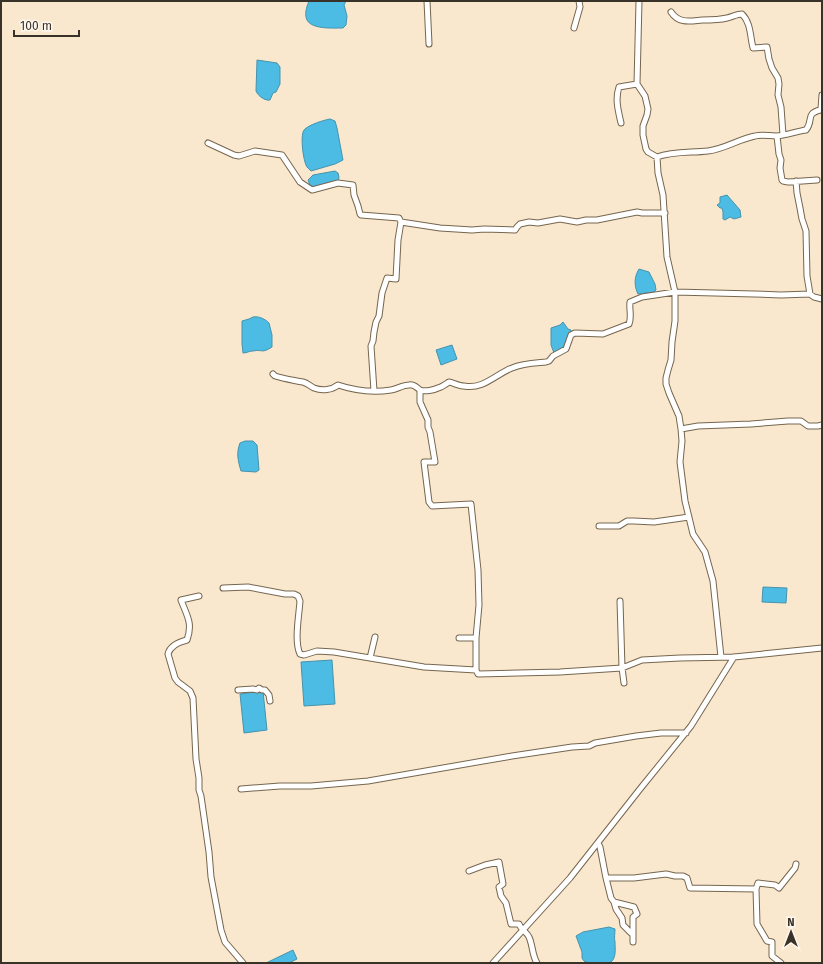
<svg xmlns="http://www.w3.org/2000/svg" width="823" height="964" viewBox="0 0 823 964" font-family="'Fira Sans',sans-serif">
	<style>
		.water { fill: #4cbce5; stroke: #4693ac }
		.lines { fill: none; stroke-linecap: round; stroke-linejoin: round }
		.street-casing { stroke: #75664f; stroke-width: 7 }
		.street { stroke: #fff; stroke-width: 5 }
	</style>
	<rect width="100%" height="100%" fill="#fae8ce"/>
	<!-- water -->
	<path class="water" d="M309 1H346L344 5 347 16 346 25 343 28C333 28 308 30 306 17 305 11 307 6 309 1Z
		M257 60 277 63 280 67V84L276 92 273 93 270 100C265 101 258 96 256 91Z
		M330 119 335 121 337 128 343 160 335 164 311 171C310 170 308 168 307 167 303 161 300 135 304 130 308 125 324 120 330 119Z
		M335 171 338 173 339 177 338 182 313 187 310 185 308 180 313 175Z
		M727 195 740 210 741 217 734 219 730 217 725 220 723 219V212L722 208H720L717 205 720 203V197Z
		M639 269 649 272 655 284 656 290 654 292 638 294C634 286 634 277 639 269Z
		M253 317C259 316 265 319 269 323L272 335V347C261 354 263 349 253 351 249 351 247 353 243 353L242 344V321L249 319Z
		M563 322 568 329 571 330V333L565 348 554 353 551 345V328L560 325Z
		M452 345 457 359 441 365 436 350Z
		M245 441H253L257 445 259 470 256 472 241 471C238 461 236 453 240 443Z
		M763 587 787 588 786 603 762 602Z
		M332 660 335 704 304 706 301 662Z
		M263 691 267 730 244 733 240 694Z
		M609 927 615 929C615 933 614 938 615 942 615 948 617 960 609 963 604 964 592 963 586 962L584 961 582 958V952L576 936 583 932Z
		M293 950 297 959 289 963H266Z"/>
	<g class="lines">
		<!-- street casing -->
		<g class="street-casing">
			<path id="street" d="M427 1 429 44
				M639 1 637 84 645 96 648 109 647 115 643 126V135L646 149 648 152 657 157
				M671 12C679 24 690 21 702 20 711 20 719 20 727 18 732 17 737 14 742 14 751 23 750 36 753 48L767 47 769 59 772 68 778 78 779 84 778 95 781 107 783 135
				M574 28 580 7 579 1
				M621 123C618 110 615 99 619 87L637 84
				M777 136 779 154 781 160 780 168 782 180 783 181 788 182 817 180
				M208 143 234 155 239 156 255 151 282 155 300 182 312 190 338 183 353 185 354 195 358 206 360 214 361 215 399 218 401 222 398 240 396 279 387 278 382 293 379 316 376 322 374 332 373 341 371 346 374 391
				M796 181 797 193 800 208 802 219 806 231 807 276 810 294
				M401 222 440 228 472 230 484 229 515 230 517 227 520 224 529 222 538 223 560 219 577 222 586 220H597L637 212 642 213H665
				M273 374 275 376C284 379 293 380 303 382 307 383 310 386 314 388 322 391 332 390 338 385 356 391 372 393 391 390 397 389 403 385 409 385 414 384 416 387 420 390 425 392 434 390 438 388 442 387 446 384 449 382 454 383 459 386 464 386 483 390 496 374 512 368 523 363 534 363 546 362L549 361 553 356 566 349 571 335 575 333 603 334 629 324C632 317 629 309 630 302L642 297 675 292 754 294 781 295 810 294 814 297 822 299
				M420 390V402L428 420V427L430 432 435 462H424L429 502 432 506 471 504 478 570 479 605 476 638V670L478 674 560 672 622 668 642 660 680 658 734 657 822 648
				M681 429 698 426 751 424 788 421H801L808 426H818L822 425
				M599 526H619L627 521H634L654 522 689 517
				M223 588 248 587 285 594H294L298 596 300 601C299 616 294 641 300 654L304 655 317 651 334 652 424 667 476 670
				M199 596 181 600C187 616 193 623 187 640 179 642 170 646 168 654L175 678 178 682 190 691 193 698 196 759 199 778V790L201 796 209 852 211 877 221 930 225 942 243 963
				M620 601 622 668 624 683
				M459 638H476
				M721 657 713 581 705 552 693 534 685 501 680 462 682 441 681 429 679 416 669 393 666 384V378L668 370 671 360 672 342 675 321V292L667 257 663 195 658 173 657 157C674 151 691 153 708 151 725 149 739 139 755 136 762 134 769 136 776 136 784 136 798 131 806 130 814 120 805 114 820 110L821 109 822 95
				M370 658 375 637
				M238 690 253 689 257 690 259 688 262 690H265L269 695 270 701
				M241 789 280 786H311L368 781 512 756 572 747 589 746 595 743 636 736 661 733H686
				M598 843 600 847 606 878H634L666 874 675 876H683L687 878 690 888 756 889 758 883 775 885 779 888 795 868 796 864
				M469 871 485 865 499 862 503 884 499 887 501 896 506 903 511 924H519C521 930 527 932 529 937 533 946 532 955 537 963
				M606 878 611 898 614 902 634 907 637 914 633 917V942
				M756 889 757 924 767 941 772 942V956L781 963
				M614 902 616 909 622 918 623 925 631 933 632 932
				M493 963 570 878 640 789 691 726 734 657"/>
		</g>
		<!-- street -->
		<use href="#street" class="street"/>
	</g>
	<!-- border -->
	<rect width="823" height="964" fill="none" stroke="#393228" stroke-width="4"/>
	<!-- north arrow -->
	<g transform="translate(791 932)" stroke="#fef7ed" stroke-width="3" paint-order="stroke">
	<path d="M0-3L7 15L0 10L-7 15Z" fill="#393228"/>
	<text y="-6" font-size="11" font-weight="bold" text-anchor="middle" fill="#393228">N</text>
	</g>
	<!-- scale -->
	<path d="M14 30v6h65v-6" fill="none" stroke="#393228" stroke-width="2"/>
	<text x="20" y="30" font-size="12" fill="#393228" stroke="#fef7ed" stroke-width="3" paint-order="stroke">100 m</text>
</svg>
